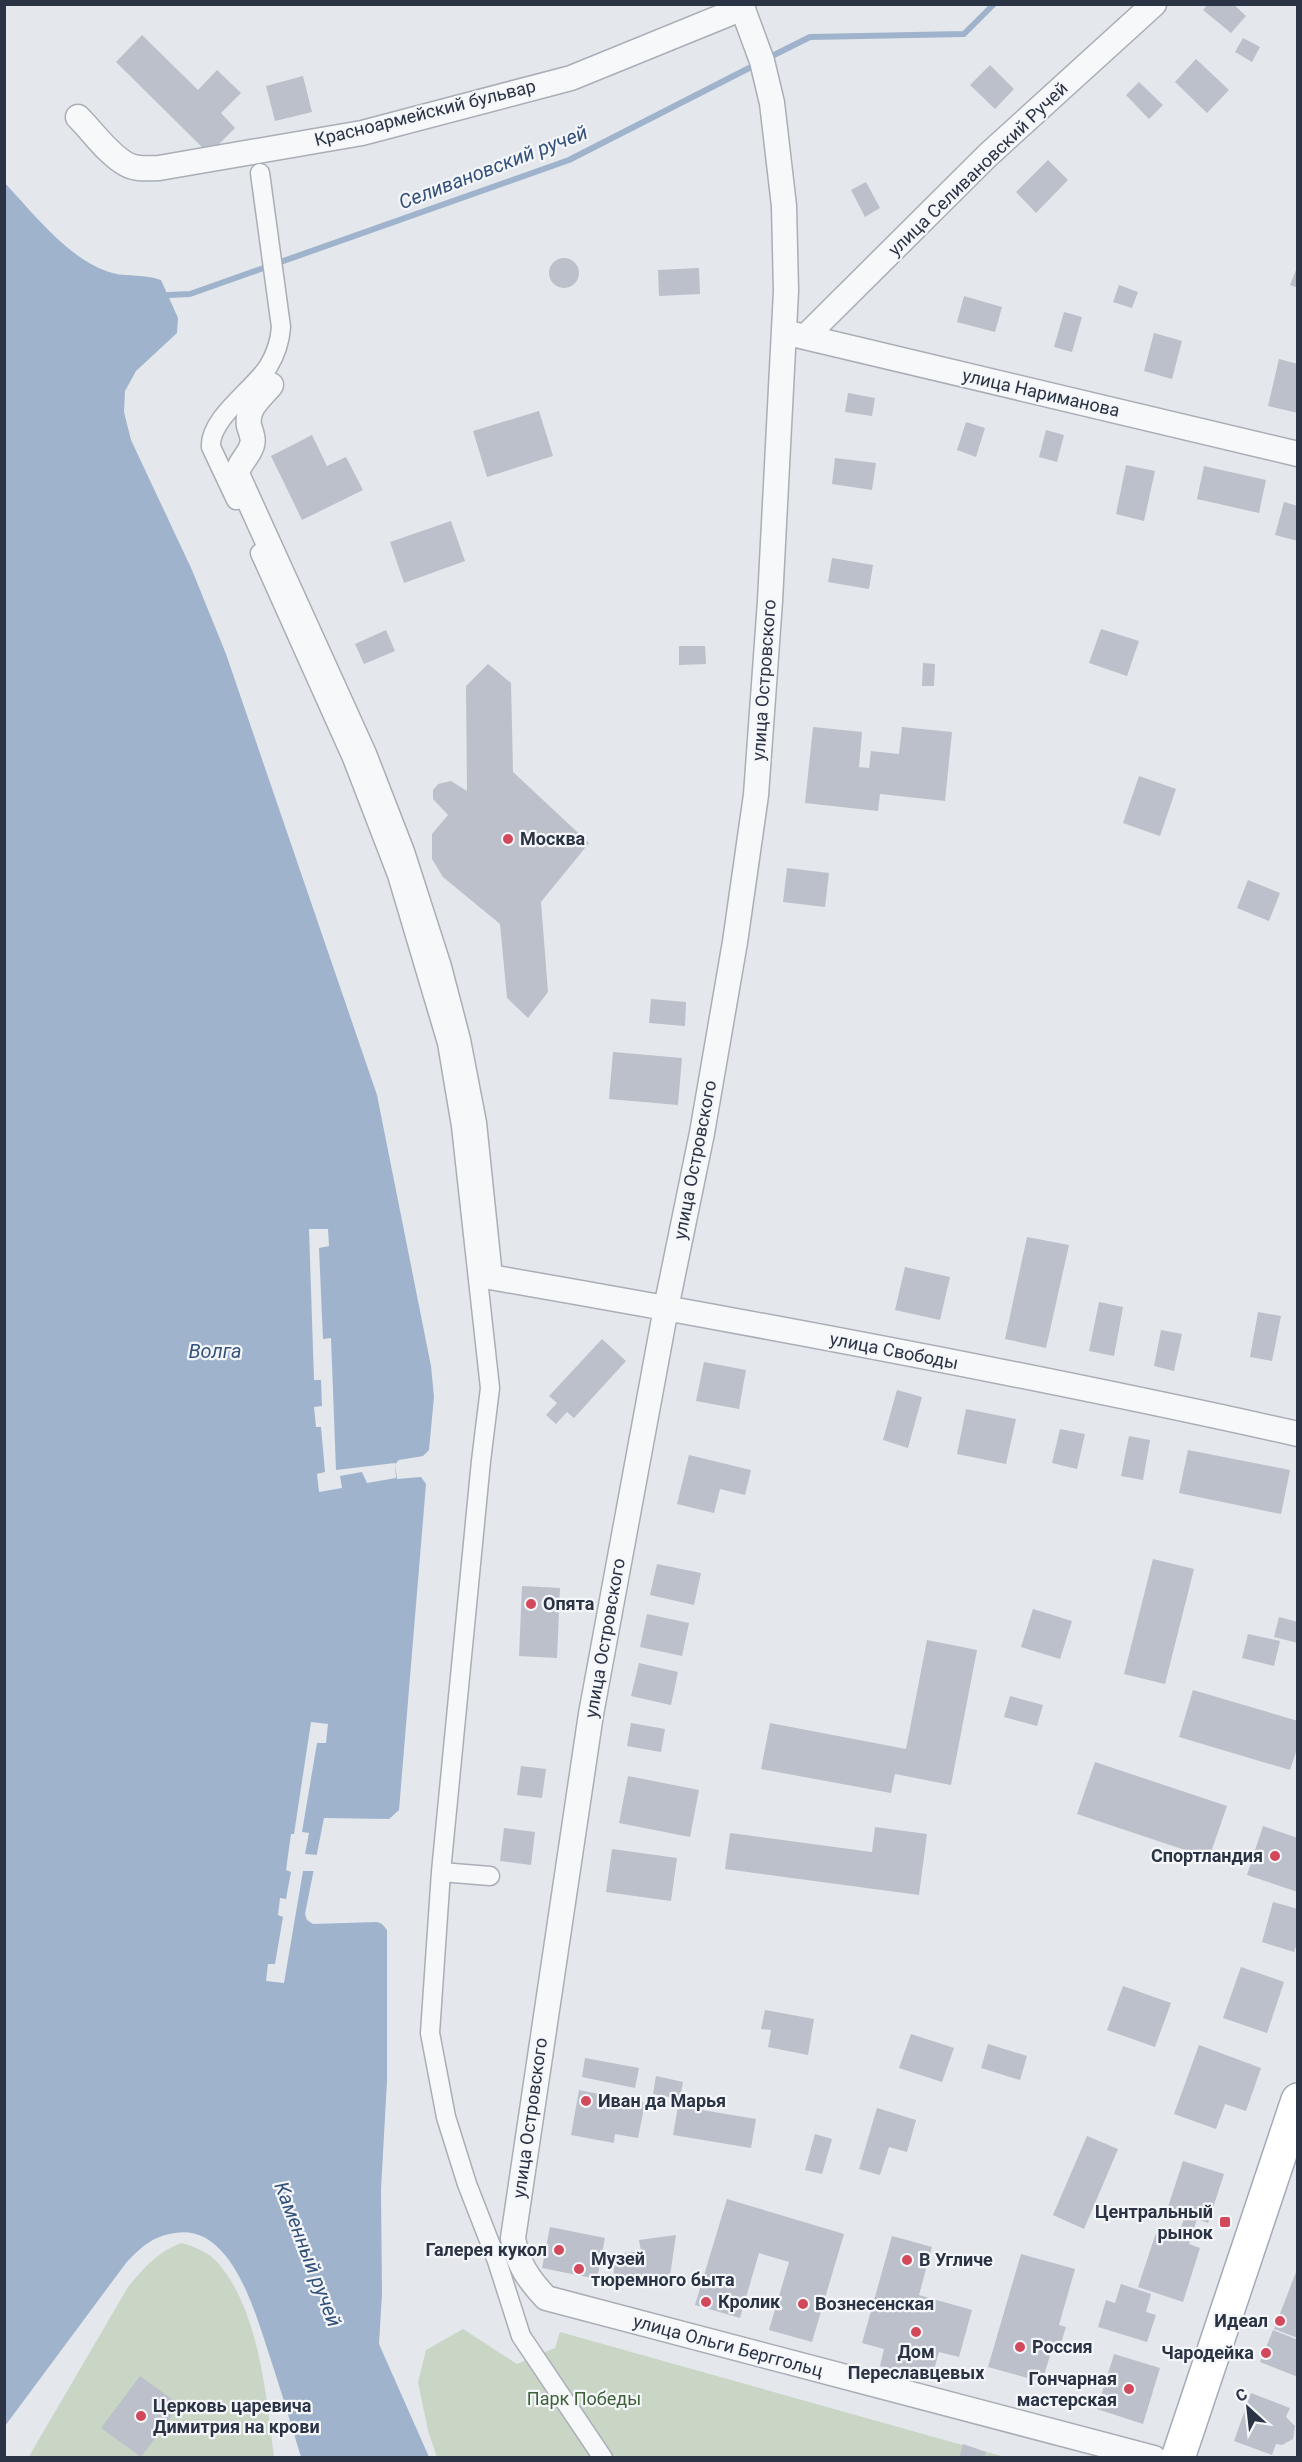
<svg xmlns="http://www.w3.org/2000/svg" width="1302" height="2462" viewBox="0 0 1302 2462" font-family="Roboto,sans-serif">
	<style>
		.green { fill: #c9d6c5 }
		.water { fill: #9fb4cc }
		.pier { fill: #e4e7ec }
		.lines { fill: none; stroke-linecap: round; stroke-linejoin: round }
		.stream { stroke: #9fb4cc; stroke-width: 6 }
		.building { fill: #bbc0ca }
		.pedestrian-casing { stroke: #a9aeb7; stroke-width: 21 }
		.minor-casing { stroke: #a9aeb7; stroke-width: 27 }
		.primary-casing { stroke: #a3abb8; stroke-width: 36 }
		.pedestrian { stroke: #f7f8fa; stroke-width: 18 }
		.minor { stroke: #f7f8fa; stroke-width: 24 }
		.primary { stroke: #fff; stroke-width: 33 }
		.poi-dot { fill: #d1495b; stroke: #f4f6f9; stroke-width: 2 }
		.labels { text-anchor: middle; stroke-width: 4.5; stroke-linejoin: round; paint-order: stroke }
		.street-label { font-size: 18px; fill: #2b3445; stroke: #f4f6f9 }
		.poi-label { font-size: 18px; font-weight: bold; fill: #2b3445; stroke: #f4f6f9; text-anchor: start }
		.park-label { font-size: 18px; fill: #3f6138; stroke: #f4f6f9 }
		.water-label { font-size: 20px; font-style: italic; fill: #34527a; stroke: #f4f6f9 }
	</style>
	<rect width="100%" height="100%" fill="#e4e7ec"/>
	<!-- green -->
	<path class="green" d="M182 2243C195 2247 209 2252 218 2263 260 2312 266 2396 274 2457L28 2458 128 2287C144 2268 158 2251 182 2243Z
		M463 2329 517 2364 555 2348 560 2332 1005 2457H437L428 2431 418 2382 426 2350Z"/>
	<!-- water -->
	<path class="water" d="M4 182C32 212 67 257 106 271 123 278 143 273 161 280L178 318 177 333 136 371 125 391 124 412 131 440 192 570 226 654 377 1095 431 1366 434 1397 429 1450 423 1456 399 1460 395 1464 397 1479 421 1477 426 1484 399 1810 389 1819 324 1818 305 1914 307 1920 313 1924 377 1922 382 1924 387 1930V2081L381 2189 382 2294 379 2344 429 2457H301C290 2421 279 2384 267 2348 254 2309 230 2223 175 2233 153 2236 141 2247 126 2263L5 2426Z"/>
	<!-- pier -->
	<path class="pier" d="M309 1229H328L329 1246 319 1248 323 1339 331 1338 336 1470 395 1463 396 1478 367 1483 362 1472 340 1476 342 1488 319 1492 317 1474 325 1472 321 1427H316L314 1407 322 1406 321 1380H314Z
		M311 1722 328 1724 326 1743H317L302 1832 309 1833 305 1854 318 1855 315 1871H303L284 1983 266 1981 268 1964H275L283 1917 278 1915 280 1898 286 1899 291 1872 286 1870 291 1834H294Z"/>
	<g class="lines">
		<!-- stream -->
		<path class="stream" d="M766 59 810 37 964 34 994 4
			M163 298 168 295 190 294 569 160 757 64"/>
	</g>
	<!-- building -->
	<path class="building" d="M1208 4H1233L1246 16 1231 33 1203 10Z
		M142 35 198 90 217 70 241 93 221 113 235 128 209 154 116 62Z
		M1243 38 1260 47 1252 62 1235 52Z
		M1196 59 1229 90 1207 113 1175 82Z
		M990 65 1014 89 995 109 970 85Z
		M303 76 312 112 275 121 266 86Z
		M1139 82 1163 105 1149 119 1126 95Z
		M1048 160 1068 180 1036 213 1016 192Z
		M866 182 880 208 865 217 851 190Z
		M549 273a15 15 0 1 1 30 0a15 15 0 1 1-30 0Z
		M1298 265V288L1290 285Z
		M699 268 700 294 659 296 658 270Z
		M1119 285 1138 292 1132 308 1113 302Z
		M964 296 1002 307 995 332 957 322Z
		M1064 312 1082 317 1072 352 1054 347Z
		M1154 333 1182 341 1172 379 1144 371Z
		M1279 359 1298 364V413L1268 406Z
		M848 393 875 398 872 416 845 412Z
		M539 411 553 456 487 477 473 431Z
		M966 422 985 428 976 457 957 450Z
		M1046 430 1064 435 1057 462 1039 457Z
		M312 435 327 466 346 457 363 490 302 520 271 456Z
		M835 458 876 463 872 490 832 484Z
		M1126 465 1155 471 1144 521 1116 514Z
		M1204 466 1266 480 1259 513 1197 499Z
		M1284 502 1298 506V541L1275 535Z
		M451 521 465 561 404 583 390 542Z
		M832 558 873 565 869 589 828 582Z
		M1101 629 1139 641 1127 676 1089 663Z
		M386 630 395 651 364 664 355 644Z
		M679 646H705L706 664 679 665Z
		M923 663 935 664 934 686H922Z
		M488 664 511 683 513 772 589 843 541 902 548 992 528 1018 507 998 500 924 443 877 432 859V834L448 815 433 799V790L438 784 451 781 467 791 466 686Z
		M813 727 862 732 859 767 869 768 871 751 899 754 902 727 952 732 945 801 880 794 878 811 805 803Z
		M1139 776 1176 789 1160 836 1123 823Z
		M787 868 829 873 825 907 783 902Z
		M1248 880 1280 893 1269 921 1237 908Z
		M651 999 686 1002 685 1026 649 1023Z
		M613 1052 682 1058 678 1105 609 1099Z
		M1027 1237 1069 1245 1046 1348 1005 1339Z
		M905 1267 950 1277 940 1320 895 1310Z
		M1099 1302 1123 1307 1114 1356 1089 1351Z
		M1258 1312 1281 1316 1272 1361 1250 1357Z
		M1161 1330 1182 1334 1174 1371 1154 1366Z
		M602 1339 626 1361 574 1418 567 1412 556 1424 546 1415 557 1403 549 1396Z
		M704 1362 746 1370 739 1409 696 1401Z
		M897 1390 922 1397 908 1448 883 1440Z
		M966 1409 1016 1419 1006 1464 957 1454Z
		M1060 1429 1085 1434 1077 1469 1052 1463Z
		M1129 1436 1150 1440 1143 1480 1121 1476Z
		M1188 1450 1290 1470 1281 1514 1179 1493Z
		M689 1455 751 1470 745 1495 720 1489 714 1513 677 1504Z
		M1153 1559 1194 1569 1165 1684 1124 1674Z
		M657 1564 701 1573 694 1605 650 1595Z
		M522 1586 560 1588 557 1658 519 1656Z
		M1033 1609 1072 1621 1060 1659 1021 1647Z
		M647 1614 689 1623 682 1656 640 1647Z
		M1279 1617 1298 1622V1643L1274 1637Z
		M1248 1634 1280 1641 1274 1666 1242 1658Z
		M927 1640 977 1650 951 1785 895 1774 891 1793 761 1769 770 1723 906 1749Z
		M639 1663 678 1672 671 1705 631 1696Z
		M1193 1690 1298 1721V1746L1290 1770 1179 1737Z
		M1010 1696 1043 1705 1037 1726 1004 1717Z
		M631 1723 665 1729 661 1752 627 1746Z
		M1095 1762 1227 1806 1209 1858 1077 1814Z
		M521 1766 546 1769 542 1798 517 1795Z
		M628 1776 699 1790 690 1837 619 1823Z
		M1263 1826 1298 1838V1892L1247 1875Z
		M875 1827 927 1834 919 1895 725 1869 730 1833 872 1852Z
		M504 1828 535 1832 531 1865 500 1861Z
		M612 1849 677 1858 671 1901 606 1892Z
		M1273 1902 1298 1909V1940L1294 1952 1262 1942Z
		M1241 1967 1284 1982 1267 2033 1223 2018Z
		M1123 1986 1171 2003 1155 2047 1107 2030Z
		M765 2010 814 2019 808 2055 768 2047 771 2030 761 2029Z
		M911 2034 954 2048 942 2082 899 2068Z
		M988 2044 1027 2056 1020 2080 981 2068Z
		M1199 2045 1261 2068 1246 2111 1225 2104 1216 2129 1174 2114Z
		M585 2058 639 2068 635 2088 582 2077Z
		M656 2076 683 2082 680 2099 653 2094Z
		M579 2090 645 2103 638 2138 615 2134 614 2143 571 2135Z
		M678 2106 756 2119 751 2148 673 2135Z
		M877 2108 916 2120 907 2152 889 2147 880 2175 859 2169Z
		M815 2134 832 2139 822 2174 805 2170Z
		M1087 2136 1118 2149 1084 2229 1053 2215Z
		M1183 2161 1224 2174 1208 2223 1197 2219 1189 2244 1200 2248 1183 2302 1138 2287 1156 2233 1177 2239 1185 2216 1167 2210Z
		M727 2199 844 2234 812 2342 769 2330 789 2262 759 2253 740 2318 695 2305Z
		M550 2227 605 2238 597 2279 542 2268Z
		M676 2235 670 2276 615 2283 612 2255 641 2251 639 2240Z
		M892 2236 932 2247 919 2295 972 2310 959 2357 939 2352 931 2380 880 2366 884 2349 862 2343Z
		M1021 2254 1075 2269 1059 2325 1066 2327 1058 2353 1051 2352 1042 2382 988 2367Z
		M1298 2267V2338L1274 2329Z
		M1121 2284 1151 2294 1146 2312 1156 2315 1147 2342 1098 2327 1106 2300 1115 2303Z
		M1273 2330 1298 2340V2377L1260 2362Z
		M1114 2354 1160 2368 1143 2424 1097 2409Z
		M140 2376 180 2405 141 2457 101 2428Z
		M1251 2393 1290 2408 1286 2417 1295 2426 1293 2439 1282 2445 1276 2444 1272 2455 1234 2441Z
		M963 2444 986 2452 984 2458H959Z"/>
	<g class="lines">
		<!-- pedestrian casing -->
		<g class="pedestrian-casing">
			<path id="pedestrian" d="M236 500 211 447C209 419 253 390 268 367 276 354 280 342 281 327L260 173
				M260 553 352 758 397 875 447 1043 461 1126 490 1388 481 1461 441 1872 490 1876
				M441 1872 430 2033 446 2117 467 2184 497 2261 521 2336 603 2458"/>
		</g>
		<!-- minor casing -->
		<g class="minor-casing">
			<path id="minor" d="M741 4 762 61 772 103 784 206 786 291 770 601 756 795 735 942 702 1133 666 1308 591 1714 513 2238C517 2263 529 2280 546 2298L1154 2458
				M78 117C93 132 108 154 126 164 136 170 148 168 159 168L362 133 571 78 743 8
				M784 332 1298 454
				M805 337 988 155 1154 4
				M271 385C260 398 246 408 249 426 251 432 254 439 252 445 249 456 239 462 237 474L364 754 402 852 439 967 458 1040 474 1123 490 1277C760 1324 1030 1374 1298 1434"/>
		</g>
		<!-- primary casing -->
		<g class="primary-casing">
			<path id="primary" d="M1178 2458 1298 2100"/>
		</g>
		<!-- pedestrian -->
		<use href="#pedestrian" class="pedestrian"/>
		<!-- minor -->
		<use href="#minor" class="minor"/>
		<!-- primary -->
		<use href="#primary" class="primary"/>
	</g>
	<!-- markers -->
	<g class="poi-dot">
		<circle cx="508" cy="839" r="6"/>
		<circle cx="531" cy="1604" r="6"/>
		<circle cx="1275" cy="1856" r="6"/>
		<circle cx="586" cy="2101" r="6"/>
		<rect x="1219" y="2216" width="12" height="12" rx="3"/>
		<circle cx="559" cy="2250" r="6"/>
		<circle cx="907" cy="2260" r="6"/>
		<circle cx="579" cy="2269" r="6"/>
		<circle cx="706" cy="2302" r="6"/>
		<circle cx="803" cy="2304" r="6"/>
		<circle cx="1280" cy="2321" r="6"/>
		<circle cx="916" cy="2332" r="6"/>
		<circle cx="1020" cy="2347" r="6"/>
		<circle cx="1266" cy="2353" r="6"/>
		<circle cx="1129" cy="2389" r="6"/>
		<circle cx="141" cy="2416" r="6"/>
	</g>
	<g class="labels">
		<!-- street labels -->
		<g class="street-label">
			<text transform="translate(425 113) rotate(-14)" y="6">Красноармейский бульвар</text>
			<text transform="translate(978 169) rotate(-44)" y="6">улица Селивановский Ручей</text>
			<text transform="translate(1041 393) rotate(13)" y="6">улица Нариманова</text>
			<text transform="translate(764 680) rotate(-86)" y="6">улица Островского</text>
			<text transform="translate(695 1160) rotate(-79)" y="6">улица Островского</text>
			<text transform="translate(894 1351) rotate(11)" y="6">улица Свободы</text>
			<text transform="translate(605 1638) rotate(-80)" y="6">улица Островского</text>
			<text transform="translate(530 2118) rotate(-82)" y="6">улица Островского</text>
			<text transform="translate(728 2346) rotate(15)" y="6">улица Ольги Берггольц</text>
		</g>
		<!-- poi labels -->
		<g class="poi-label">
			<text x="520" y="845">Москва</text>
			<text x="543" y="1610">Опята</text>
			<text x="1263" y="1862" text-anchor="end">Спортландия</text>
			<text x="598" y="2107">Иван да Марья</text>
			<text x="1213" y="2218" text-anchor="end">Центральный<tspan x="1213" dy="21">рынок</tspan></text>
			<text x="547" y="2256" text-anchor="end">Галерея кукол</text>
			<text x="591" y="2265">Музей<tspan x="591" dy="21">тюремного быта</tspan></text>
			<text x="919" y="2266">В Угличе</text>
			<text x="718" y="2308">Кролик</text>
			<text x="815" y="2310">Вознесенская</text>
			<text x="1268" y="2327" text-anchor="end">Идеал</text>
			<text x="1032" y="2353">Россия</text>
			<text x="916" y="2358" text-anchor="middle">Дом<tspan x="916" dy="21">Переславцевых</tspan></text>
			<text x="1254" y="2359" text-anchor="end">Чародейка</text>
			<text x="1117" y="2385" text-anchor="end">Гончарная<tspan x="1117" dy="21">мастерская</tspan></text>
			<text x="153" y="2412">Церковь царевича<tspan x="153" dy="21">Димитрия на крови</tspan></text>
		</g>
		<!-- park labels -->
		<g class="park-label">
			<text x="584" y="2405">Парк Победы</text>
		</g>
		<!-- water labels -->
		<g class="water-label">
			<text transform="translate(493 167) rotate(-21)" y="7">Селивановский ручей</text>
			<text x="215" y="1358">Волга</text>
			<text transform="translate(308 2254) rotate(69)" y="7">Каменный ручей</text>
		</g>
	</g>
	<!-- border -->
	<rect width="1302" height="2462" fill="none" stroke="#2b3445" stroke-width="12"/>
	<!-- north arrow -->
	<g transform="translate(1248 2408) rotate(333)" stroke="#f4f6f9" stroke-width="4.5" paint-order="stroke">
	<path d="M0-4.5L10 22L0 15L-10 22Z" fill="#2b3445"/>
	<text y="-9" font-size="16" font-weight="bold" text-anchor="middle" fill="#2b3445">С</text>
	</g>
</svg>
